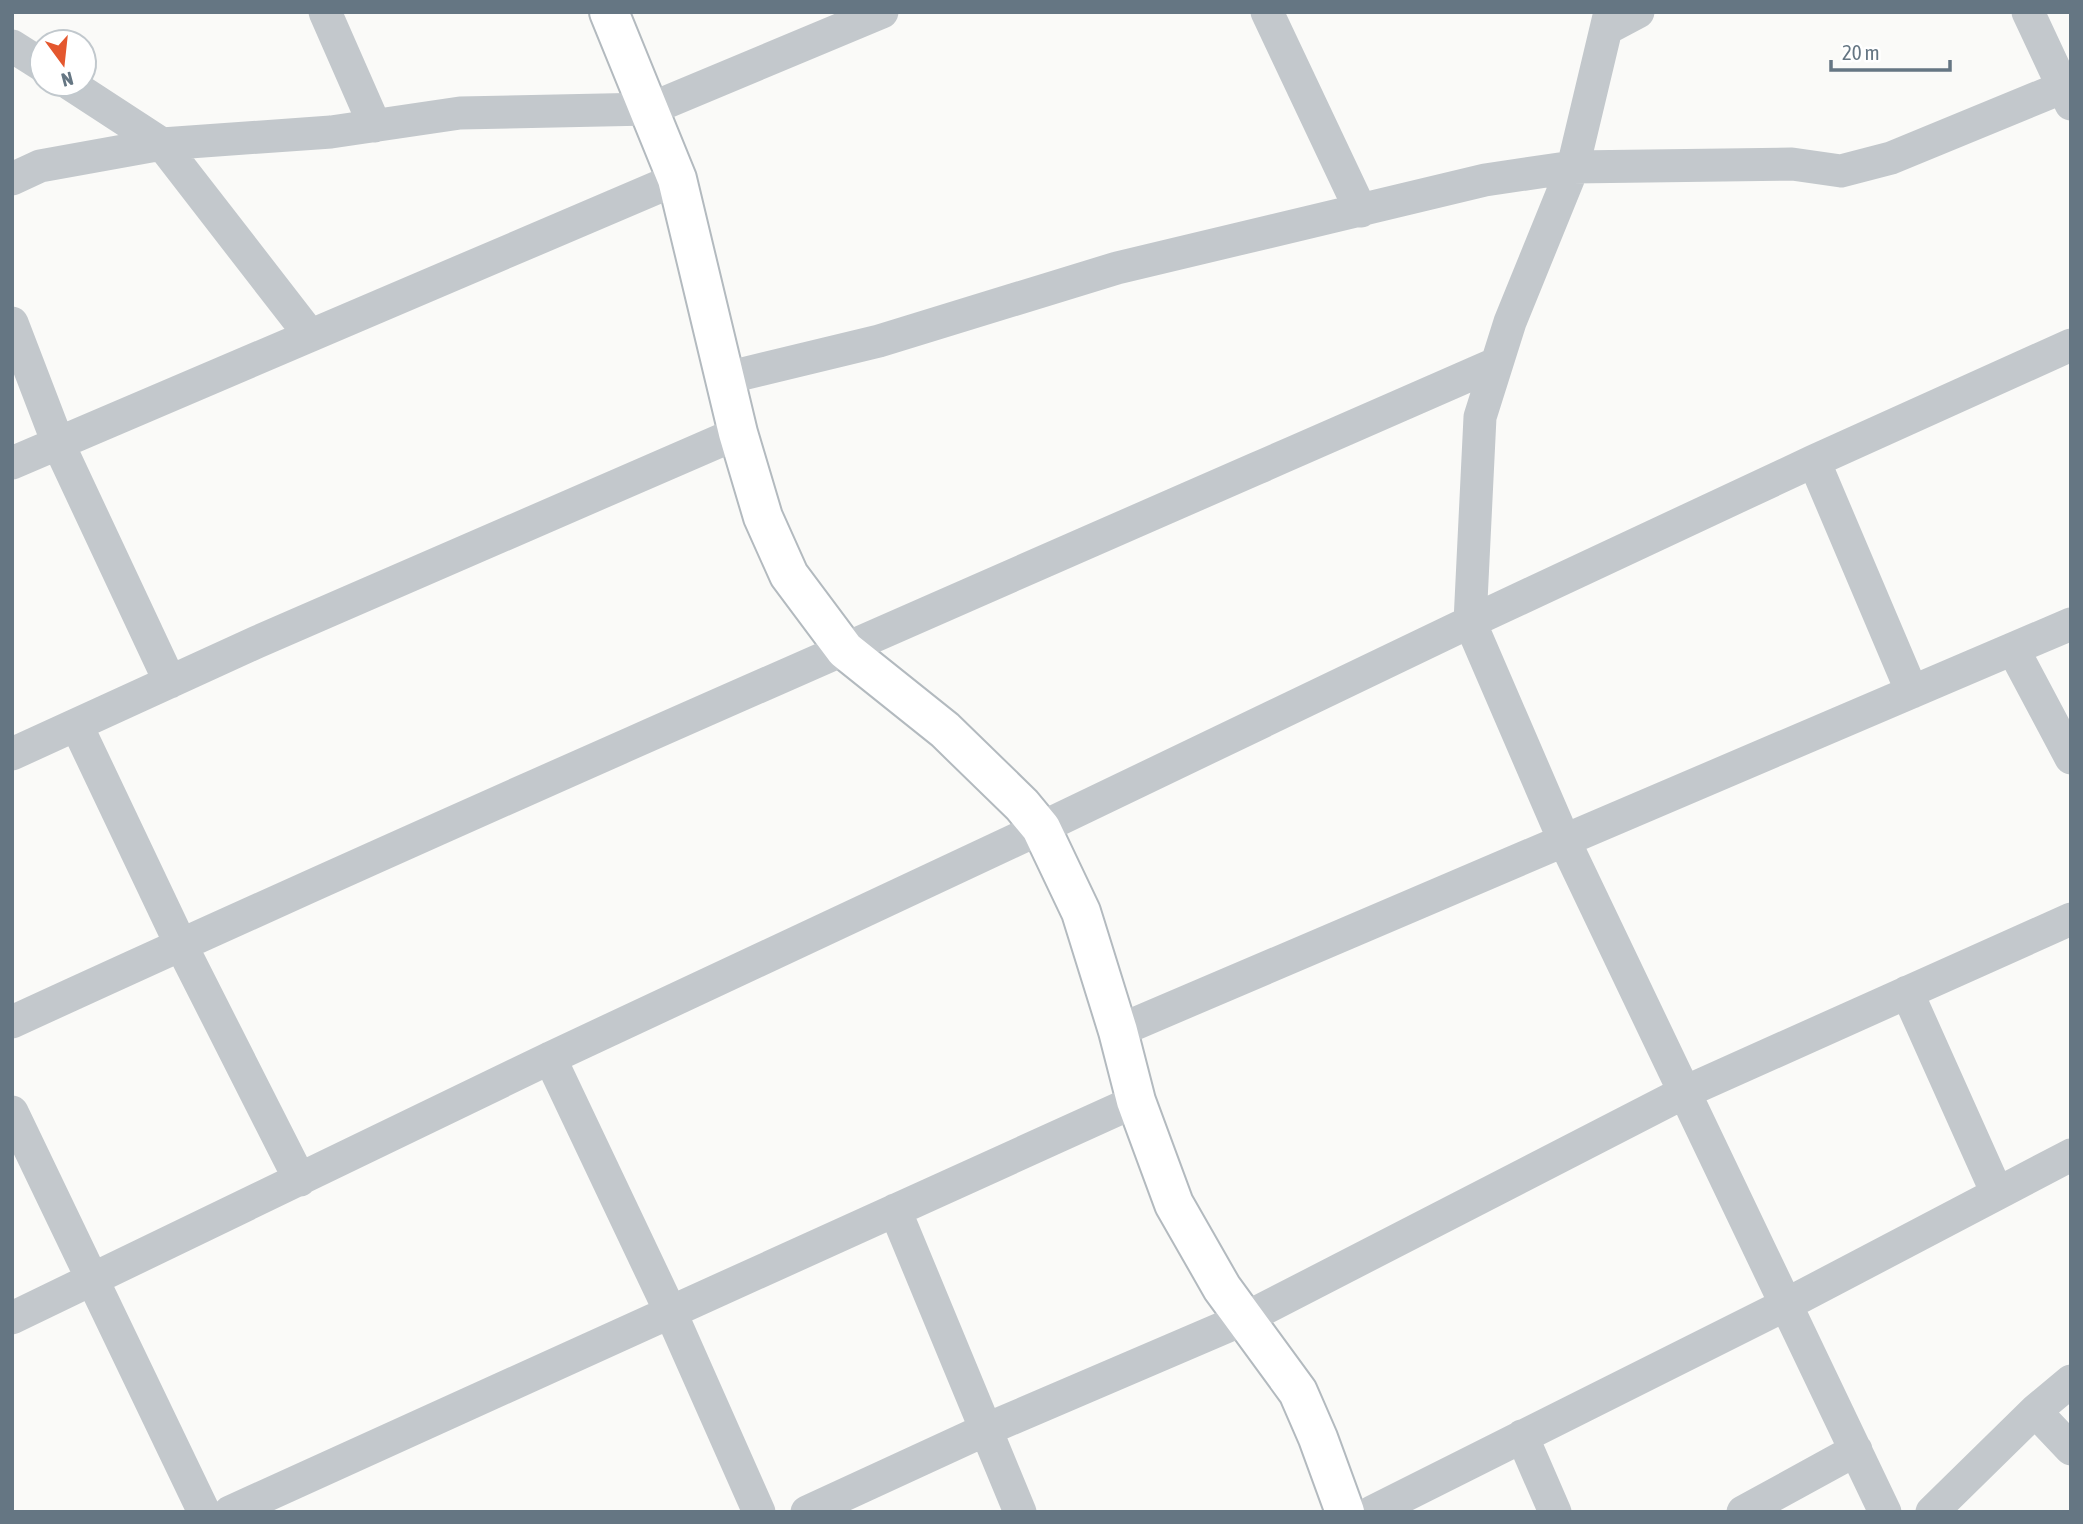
<svg xmlns="http://www.w3.org/2000/svg" width="2083" height="1524" viewBox="0 0 2083 1524" font-family="'Asap Condensed',sans-serif">
	<style>
		.lines { fill: none; stroke-linecap: round; stroke-linejoin: round }
		.secondary-casing { stroke: #b3babf; stroke-width: 42 }
		.street { stroke: #c3c8cc; stroke-width: 33 }
		.secondary { stroke: #fff; stroke-width: 38 }
	</style>
	<rect width="100%" height="100%" fill="#fafaf8"/>
	<g class="lines">
		<!-- secondary casing -->
		<g class="secondary-casing">
			<path id="secondary" d="M609 12 677 179 738 433 763 517 789 575 845 650 945 730 1022 805 1041 828 1081 912 1118 1031 1136 1101 1174 1204 1222 1288 1298 1392 1318 1438 1345 1512"/>
		</g>
		<!-- street -->
		<path class="street" d="M325 12 375 126
			M1267 12 1361 211
			M1610 12 1573 167 1510 322 1480 417 1470 622 1564 840 1885 1512
			M2028 12 2071 104
			M1606 29 1638 12
			M12 46 42 65
			M70 84 162 144 310 335
			M12 179 40 166 162 144 331 132 460 113 650 109 882 12
			M12 323 58 443 170 682
			M726 378 879 341 1117 268 1485 180 1573 167 1792 164 1841 171 1891 158 2071 84
			M1814 461 1912 692
			M12 463 677 179
			M2013 649 2071 758
			M77 726 181 945 300 1180
			M12 754 257 642 738 433
			M1907 992 1997 1193
			M12 1022C504 796 1000 581 1495 364
			M1118 1031 2071 624
			M550 1058 670 1311 759 1512
			M12 1112 204 1512
			M895 1210 1020 1512
			M12 1318 550 1058 1041 828 1470 622 1814 461 2071 345
			M2035 1411 2071 1449
			M1522 1436 1555 1512
			M230 1512 1136 1101
			M807 1512 985 1430 1244 1319 1685 1092 2071 919
			M1372 1512 1787 1304 2071 1155
			M1743 1512 1856 1450
			M1932 1512 2035 1411 2071 1381"/>
		<!-- secondary -->
		<use href="#secondary" class="secondary"/>
	</g>
	<!-- border -->
	<rect width="2083" height="1524" fill="none" stroke="#657683" stroke-width="28"/>
	<!-- north arrow -->
	<g transform="translate(63 63) rotate(165)"><circle r="33" fill="#ffffff" stroke="#c1c8cd" stroke-width="2"/>
	<path d="M0-5L12 26L0 18L-12 26Z" fill="#e4572e"/>
	<text y="-10" font-size="19" font-weight="bold" text-anchor="middle" fill="#657683">N</text>
	</g>
	<!-- scale -->
	<path d="M1831 60v10h119v-10" fill="none" stroke="#657683" stroke-width="3.5"/>
	<text x="1842" y="60" font-size="21" fill="#657683" stroke="#ffffff" stroke-width="5" paint-order="stroke">20 m</text>
</svg>
